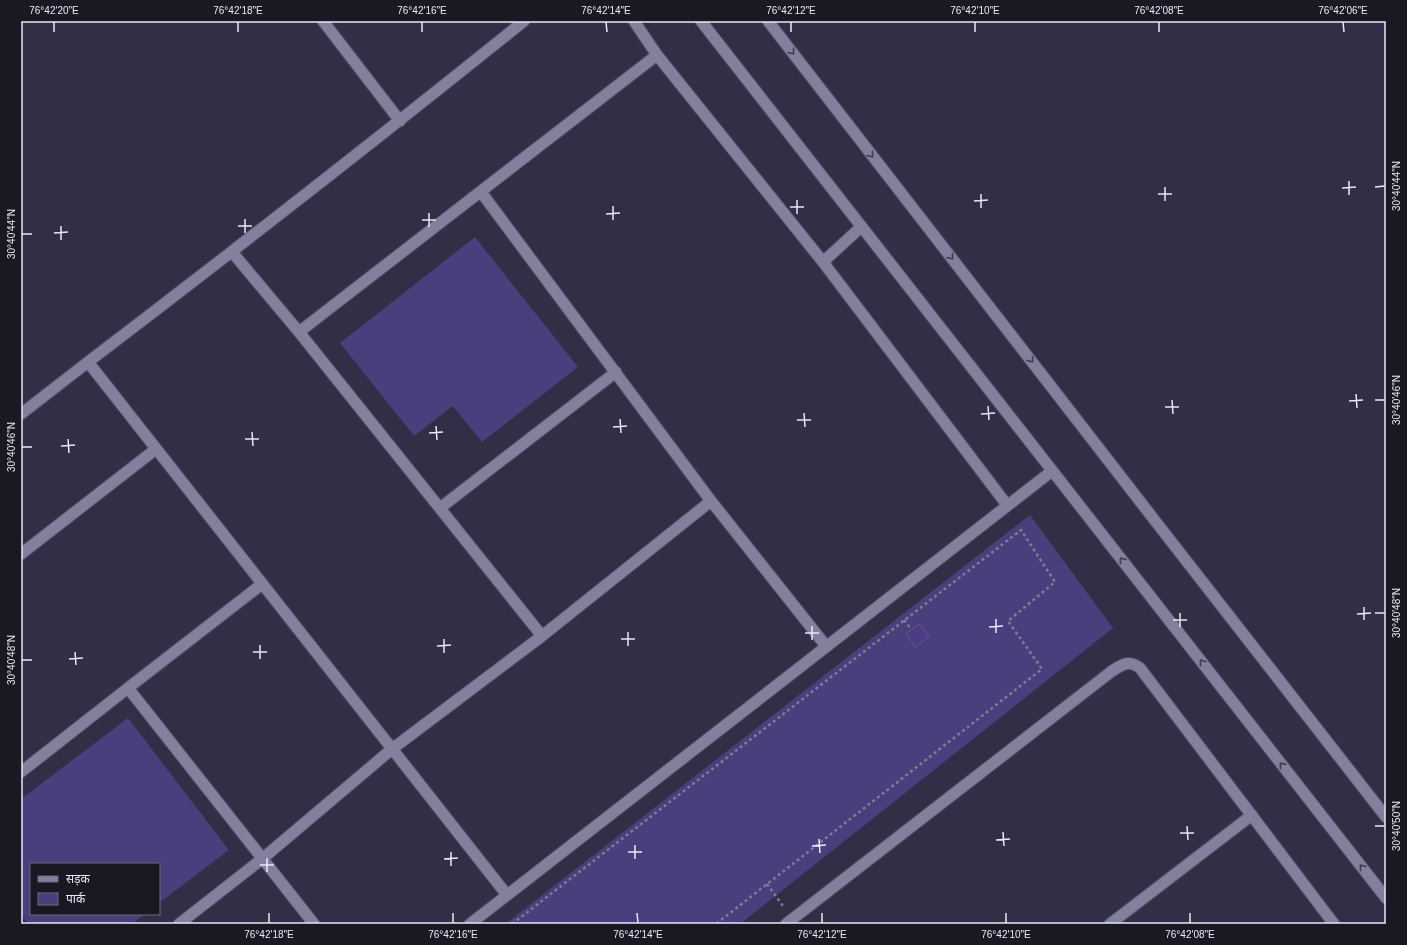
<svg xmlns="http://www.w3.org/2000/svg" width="1407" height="945" viewBox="0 0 1407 945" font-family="Arial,'Noto Sans Devanagari',sans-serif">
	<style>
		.green { fill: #4a3e7c }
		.building { fill: #4c3b88; stroke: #605d78 }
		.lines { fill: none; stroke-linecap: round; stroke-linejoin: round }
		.minor-casing { stroke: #4f4c61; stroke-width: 13 }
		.secondary-casing { stroke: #4f4c61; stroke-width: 13 }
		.path { stroke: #7f7c91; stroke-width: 2.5; stroke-dasharray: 3 3; stroke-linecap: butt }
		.minor { stroke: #83809d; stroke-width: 11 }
		.secondary { stroke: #83809d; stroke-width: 11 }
		.oneway { stroke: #3e3c4e }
		.ticks { fill: none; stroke: #eae8f8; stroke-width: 1.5 }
		.neatline { fill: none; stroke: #eae8f8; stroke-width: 1.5 }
		.ticks-label { font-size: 10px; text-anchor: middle; fill: #eae8f8 }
	</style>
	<rect width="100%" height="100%" fill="#312e46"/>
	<!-- green -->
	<path class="green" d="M475 237 578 367 482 442 453 406 414 436 340 343Z
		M1030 515 1113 628 740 924H505Z
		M128 718 229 850 159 903V864H31V914H145L132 924H28L21 915V799Z"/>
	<!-- building -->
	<path class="building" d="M919 624 929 636 916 647 906 634Z"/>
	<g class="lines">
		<!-- minor casing -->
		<g class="minor-casing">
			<path id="minor" d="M323 21 400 121
				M634 21 657 55 823 262 1007 505
				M481 192 711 501
				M232 252 299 332 542 636
				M823 262 861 227
				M299 332 657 55
				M21 414 88 362
				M440 508 616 372
				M21 554 156 449
				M262 584 128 688 314 924
				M21 772 128 688
				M507 895 88 362C235 250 380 137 524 21
				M179 924 262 859 392 749 542 636 711 501 826 646
				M470 924 1052 471
				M786 924 1112 671C1123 664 1128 660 1140 668L1334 924
				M1110 924 1252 815"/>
		</g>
		<!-- secondary casing -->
		<g class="secondary-casing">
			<path id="secondary" d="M701 21 1386 898
				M768 21 1156 522 1386 817"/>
		</g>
		<!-- path -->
		<path class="path" d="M904 620 911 629
			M767 884 783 906
			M512 924 1021 530 1055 582 1008 621 1042 669 716 924"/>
		<!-- minor -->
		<use href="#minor" class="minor"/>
		<!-- secondary -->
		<use href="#secondary" class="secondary"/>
	</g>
	<!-- one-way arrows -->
	<defs><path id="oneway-chevron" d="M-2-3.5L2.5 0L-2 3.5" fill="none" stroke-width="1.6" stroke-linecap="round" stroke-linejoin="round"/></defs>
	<g class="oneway">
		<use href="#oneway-chevron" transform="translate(792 52) rotate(52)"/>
		<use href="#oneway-chevron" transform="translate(871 155) rotate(52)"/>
		<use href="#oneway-chevron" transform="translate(951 257) rotate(52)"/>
		<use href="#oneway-chevron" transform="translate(1031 360) rotate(52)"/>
		<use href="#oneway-chevron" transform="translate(1122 560) rotate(-128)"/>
		<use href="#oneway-chevron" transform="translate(1202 662) rotate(-128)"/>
		<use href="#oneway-chevron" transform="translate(1282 765) rotate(-128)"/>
		<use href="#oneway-chevron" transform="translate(1362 867) rotate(-128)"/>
	</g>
	<!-- ticks -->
	<path class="ticks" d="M54 22V32M238 22V32M422 22V32M606 22 607 32M791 22V32M975 22V32M1159 22V32M1343 22 1344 32M1349 181V195M1165 187V201M1375 187 1385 186M1342 188 1356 187M981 194V208M1158 194H1172M797 200V214M974 201 988 200M613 206V220M790 207H804M429 213V227M606 214 620 213M245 219V233M422 220H436M61 226V240M238 226H252M54 233 68 232M22 234H32M1356 394 1357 408M1172 400 1173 414M1375 400H1385M1349 401 1363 400M988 406 989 420M1165 407H1179M804 413 805 427M981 414 995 413M620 419 621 433M797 420H811M436 426 437 440M613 427 627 426M252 432 253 446M429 433 443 432M68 439 69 453M245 439H259M61 446 75 445M22 447H32M1364 607V620M1180 613V627M1375 613H1385M1357 614 1371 613M996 619V633M1173 620H1187M812 626V640M989 627 1003 626M628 632V646M805 633H819M444 639V653M621 639H635M260 645V659M437 646 451 645M75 652 76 665M253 652H267M69 659 83 658M22 660H32M1187 826 1188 840M1375 826H1385M1003 832 1004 846M1180 833H1194M819 839 820 853M996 840 1010 839M635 845V859M812 846 826 845M451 852V866M628 852H642M267 858V872M444 859 458 858M260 865H274M269 913V923M453 913V923M637 913 638 923M822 913V923M1006 913V923M1190 913V923"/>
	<!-- border -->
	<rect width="1407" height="945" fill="none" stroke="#191823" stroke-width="44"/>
	<!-- legend -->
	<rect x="30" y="863" width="130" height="52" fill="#191823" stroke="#6d6b78"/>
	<rect x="38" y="876" width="20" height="6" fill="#83809d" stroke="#6d6b78"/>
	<text x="66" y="883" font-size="12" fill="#eae8f8">सड़क</text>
	<rect x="38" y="893" width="20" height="12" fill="#4a3e7c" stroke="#6d6b78"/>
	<text x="66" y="903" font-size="12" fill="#eae8f8">पार्क</text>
	<rect x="22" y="22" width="1363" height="901" class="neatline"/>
	<g class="ticks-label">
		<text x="54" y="14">76°42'20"E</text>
		<text x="238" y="14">76°42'18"E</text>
		<text x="422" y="14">76°42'16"E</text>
		<text x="606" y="14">76°42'14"E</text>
		<text x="791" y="14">76°42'12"E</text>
		<text x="975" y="14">76°42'10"E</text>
		<text x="1159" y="14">76°42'08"E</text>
		<text x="1343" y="14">76°42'06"E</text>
		<text transform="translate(1396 186) rotate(-90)" y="4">30°40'44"N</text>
		<text transform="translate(11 234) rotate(-90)" y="4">30°40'44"N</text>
		<text transform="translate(1396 400) rotate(-90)" y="4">30°40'46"N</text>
		<text transform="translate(11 447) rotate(-90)" y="4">30°40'46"N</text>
		<text transform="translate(1396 613) rotate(-90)" y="4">30°40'48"N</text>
		<text transform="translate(11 660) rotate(-90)" y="4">30°40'48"N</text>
		<text transform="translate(1396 826) rotate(-90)" y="4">30°40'50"N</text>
		<text x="269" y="938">76°42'18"E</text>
		<text x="453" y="938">76°42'16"E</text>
		<text x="638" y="938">76°42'14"E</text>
		<text x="822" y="938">76°42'12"E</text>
		<text x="1006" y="938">76°42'10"E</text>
		<text x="1190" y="938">76°42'08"E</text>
	</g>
</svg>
